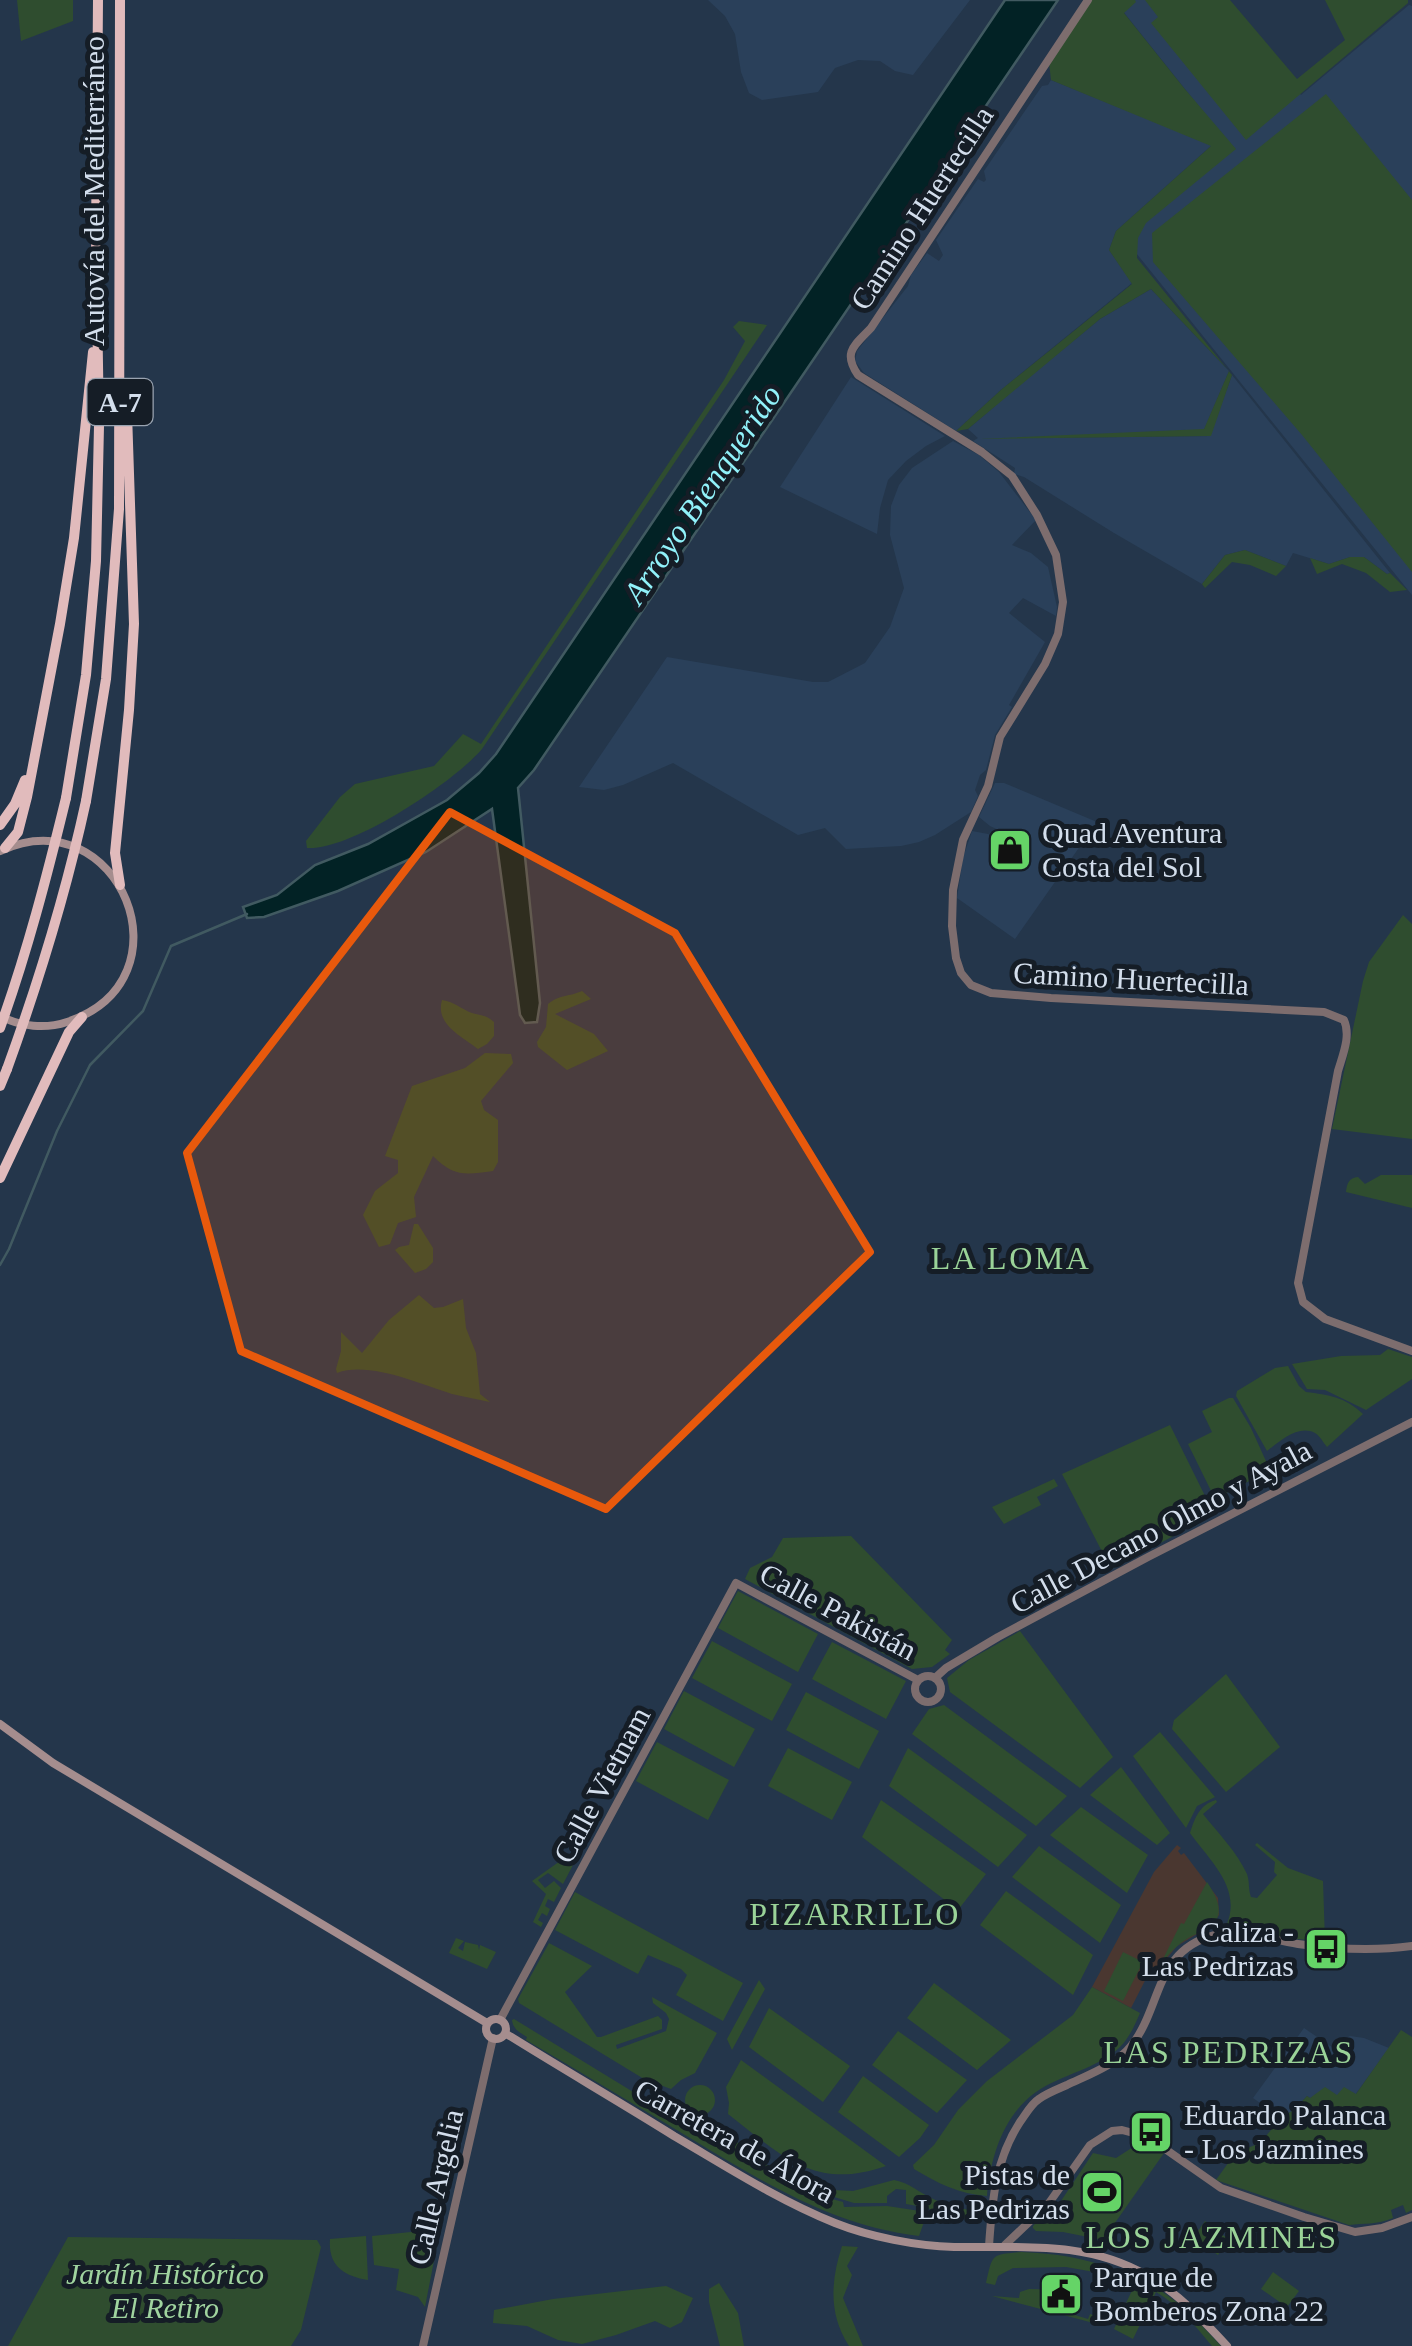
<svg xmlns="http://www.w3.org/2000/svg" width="1412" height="2346" viewBox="0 0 1412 2346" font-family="'Times New Roman',serif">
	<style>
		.built { fill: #2a405a }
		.education { fill: #4a3730 }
		.green { fill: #2f4d2f }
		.water { fill: #022225; stroke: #415a61; stroke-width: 2.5 }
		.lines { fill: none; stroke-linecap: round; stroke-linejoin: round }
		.stream { stroke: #415a61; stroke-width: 2.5 }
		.tertiary { stroke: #7d6d6e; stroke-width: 8 }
		.secondary { stroke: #a58d8e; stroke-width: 8 }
		.motorway { stroke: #e1bbbc; stroke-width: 10 }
		.motorway-bridge { stroke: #e1bbbc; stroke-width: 10 }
		.marked { fill: #e8590c; fill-opacity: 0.2; stroke: #e8590c; stroke-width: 8; stroke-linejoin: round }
		.labels { text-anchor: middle; stroke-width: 10; stroke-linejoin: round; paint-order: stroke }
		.shield { fill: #151d26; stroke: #9aa4b1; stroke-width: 2.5 }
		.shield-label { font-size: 28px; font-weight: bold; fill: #d3deec }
		.street-label { font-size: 30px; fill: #d3deec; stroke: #151d26 }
		.poi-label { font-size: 30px; fill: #d3deec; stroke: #151d26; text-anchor: start }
		.park-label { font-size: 30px; font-style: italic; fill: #a0d49f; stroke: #151d26 }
		.water-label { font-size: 32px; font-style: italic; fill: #91f2fa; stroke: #151d26 }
		.neighbourhood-label { font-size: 32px; letter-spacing: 2.5px; fill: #9ad398; stroke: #151d26 }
	</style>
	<rect width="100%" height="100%" fill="#24364b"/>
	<!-- built -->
	<path class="built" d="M708 0H970L913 75 895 71 880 61 858 60 835 68 818 92 762 100 749 93 741 72 735 34 725 16Z
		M1114 0H1223L1301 95 1409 5 1412 6V595L1124 238 1232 148Z
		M1051 80 1212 145 1116 231 1109 250 1132 283 1002 389 956 431 864 373 855 361 857 351 908 286 911 275 927 253 939 261 943 255 936 240 978 179 984 182 986 180 984 171 1042 86 1048 85Z
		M1151 289 1229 371 1204 430 1029 438 1210 436 1232 375 1390 573 1387 574 1364 557H1350L1329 564 1293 553 1286 566 1245 550 1225 555 1202 584 1114 533 1024 477 1014 474 1015 468 973 441 978 438 968 429 1010 393 1100 319Z
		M851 377 945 436 926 446 906 461 888 480 880 508 877 534 780 487Z
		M953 441 979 455 999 472 1036 520 1012 545 1031 553 1048 567 1057 607 1056 616 1023 598 1009 613 1045 642 1009 705 1012 707 995 735 986 770 980 775 975 790 978 796 971 812 935 835 919 842 901 846 846 849 825 828 798 835 673 763 623 785 604 790 579 787 667 657 813 682H828L865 663 890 627 904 588 890 535 891 506 899 485 912 468Z
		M995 783H1004L1097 822 1015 939 957 898 963 858 972 831 988 834 1006 842 1007 834 990 826 979 817Z
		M1304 2028 1339 2052 1346 2038 1350 2036 1364 2038 1389 2048 1355 2095 1310 2098 1307 2096 1295 2109 1281 2118 1253 2098Z"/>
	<!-- education -->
	<path class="education" d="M1177 1845 1181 1848 1178 1851 1181 1855 1184 1853 1218 1898 1219 1915 1212 1925 1177 1946 1158 1969 1152 1967 1131 2008 1092 1987 1154 1872Z"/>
	<!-- green -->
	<path class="green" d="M17 0H73V21L21 41Z
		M1091 0H1135L1136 2 1124 13 1184 88 1236 149 1146 223 1138 238 1137 258 1232 375 1211 436 979 439 1204 429 1229 371 1151 289 1100 319 968 429 956 431 1002 389 1132 284 1109 250 1116 231 1211 146 1051 80 1049 62Z
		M1145 0H1230L1297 79 1345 40 1325 0H1408V3L1246 140 1151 23 1158 17Z
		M1326 94 1412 200V572L1302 435 1153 262 1152 233Z
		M739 321 767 325 482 749C454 782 351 851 307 848L306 841 340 797 355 784 434 766 463 734 481 744 724 380 745 341 733 327Z
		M1245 550 1286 566 1276 576 1250 565 1232 562 1205 588 1202 584 1225 555Z
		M1350 557H1364L1387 574 1390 573 1407 590 1390 592 1366 573 1342 564 1317 574 1310 558 1329 564Z
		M1403 915 1412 924V1139L1332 1129 1363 981 1369 962Z
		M582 991 591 999 555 1014 594 1034 608 1051 567 1070 538 1047 537 1042 546 1027 548 1004C561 994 569 997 582 991Z
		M442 1000C455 1002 461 1009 472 1013 482 1016 486 1015 494 1022V1036L487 1044 478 1049C461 1036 435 1024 442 1000Z
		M485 1053 511 1054 513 1063 481 1101 484 1110 498 1120V1162L493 1171C465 1175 454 1177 433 1156L414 1197 416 1217 398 1223 390 1244 379 1247 363 1215 375 1191 398 1173V1160L385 1156 412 1086 465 1068Z
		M1381 1175H1412V1208L1346 1192C1347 1183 1349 1178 1358 1177L1365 1184Z
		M414 1224H418L433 1248V1262L426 1269 415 1273 395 1250 399 1247 409 1245Z
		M419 1295 434 1308 443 1307 463 1299 466 1328 476 1353 480 1394 490 1402C477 1399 464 1397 452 1394 420 1384 369 1361 337 1373L336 1369 341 1351V1332L362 1353 389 1320Z
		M1388 1349 1412 1357V1379L1366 1410 1325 1390 1307 1389 1292 1364 1341 1356 1380 1355Z
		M1288 1366 1299 1386 1306 1392C1329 1395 1345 1397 1363 1414L1327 1447C1323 1442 1320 1436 1315 1433 1298 1424 1279 1442 1267 1451L1236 1396 1237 1391 1275 1368Z
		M1229 1398H1233L1251 1428 1270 1470 1215 1499 1188 1444 1212 1432 1202 1411Z
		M1170 1425 1210 1506 1186 1523 1185 1530 1111 1569 1062 1474Z
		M1054 1479 1058 1486 1037 1497 1041 1505 1004 1524 992 1507Z
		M851 1536 952 1640 945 1650 950 1654 932 1667 912 1669 745 1579 750 1568 772 1557 783 1538Z
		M738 1591 818 1634 798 1672 718 1628Z
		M1020 1631 1113 1757 1080 1788 950 1692 947 1678 969 1660Z
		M712 1641 792 1684 772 1721 692 1678Z
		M832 1642 906 1681 886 1719 812 1679Z
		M1226 1674 1280 1747 1226 1792 1172 1729 1174 1720Z
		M684 1691 755 1729 734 1767 664 1729Z
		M806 1692 879 1731 859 1769 786 1730Z
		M944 1705 1067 1796 1036 1826 912 1734 929 1709Z
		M1160 1732 1215 1797 1197 1806 1186 1828 1133 1756Z
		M657 1742 729 1780 708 1820 636 1781Z
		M788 1748 852 1782 832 1820 768 1786Z
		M908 1748 1027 1835 998 1867 889 1786Z
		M1121 1767 1170 1833 1157 1845 1090 1795Z
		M881 1800 986 1874 958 1910 862 1837Z
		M1216 1800 1217 1802 1203 1814C1218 1833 1237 1852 1247 1874 1250 1883 1248 1889 1251 1897L1257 1898 1277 1875 1274 1872 1275 1862 1255 1845 1257 1843 1288 1868 1323 1881 1325 1941 1296 1939 1226 1926C1243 1889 1210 1861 1190 1833 1195 1818 1199 1805 1216 1800Z
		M1081 1807 1148 1855 1127 1893 1050 1835Z
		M584 1844 563 1884 548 1873 538 1880 545 1888 554 1881 561 1888 554 1902 548 1899 545 1906 550 1909 547 1916 542 1913 538 1920 543 1923 541 1927 533 1922 546 1894 532 1881Z
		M1039 1846 1121 1905 1100 1943 1012 1877Z
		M1207 1882C1217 1897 1228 1917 1206 1929 1199 1933 1192 1935 1185 1940 1174 1948 1165 1957 1158 1969L1181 1923 1184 1924Z
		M1006 1891 1093 1955 1073 1995 980 1925Z
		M575 1892 743 1983 723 2021 676 1995 687 1975 681 1969 648 1955 638 1974 555 1930Z
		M456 1938 464 1941 458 1948 463 1951 465 1942 478 1945 479 1950 480 1945 496 1952 487 1969 449 1953Z
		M549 1943 592 1966 565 1992 597 2037H601L658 2016 662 2020V2029L616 2045 617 2049 666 2031 669 2019 666 2013 653 2003 652 1997 717 2033 695 2073 681 2080 671 2089 644 2079 519 2003 518 1999Z
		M1123 1952 1143 1962 1123 2001 1104 1991Z
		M759 1980 765 1989 732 2050 727 2039Z
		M934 1983 1011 2040 977 2070 907 2018Z
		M1092 1987 1140 2013C1135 2025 1129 2038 1120 2047 1097 2069 1062 2074 1036 2092 1003 2115 990 2159 987 2196 959 2194 937 2183 914 2169L913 2165 934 2145 958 2110 987 2081 1073 2015Z
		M769 2008 850 2066 823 2102 749 2047Z
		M514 2019 643 2098 674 2106C684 2131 696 2125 718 2126L719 2129 777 2172 810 2187 811 2193 843 2202 844 2207 887 2206 920 2211 919 2218 924 2222 919 2236C833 2226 763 2182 690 2138 635 2105 581 2072 526 2040L527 2037C519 2032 513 2029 512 2020Z
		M1401 2030 1412 2037V2210L1406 2213 1403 2205 1391 2210 1393 2218C1377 2225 1363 2223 1349 2225L1216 2180 1238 2149 1240 2151 1260 2143 1281 2118 1295 2109 1307 2096 1310 2098 1325 2087 1337 2095 1344 2087 1356 2094Z
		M898 2031 967 2080 937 2113 872 2065Z
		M741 2060 886 2166C814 2191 782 2156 728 2114L729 2103 726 2087Z
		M863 2076 929 2125 920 2138 899 2157 838 2112Z
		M685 2100a15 15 0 1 1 30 0a15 15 0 1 1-30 0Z
		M1146 2146 1164 2153 1103 2240 1063 2232 1036 2231 1033 2228V2226L1052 2206 1059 2204 1093 2153 1116 2158 1130 2149Z
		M894 2180C908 2182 920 2193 933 2199 949 2206 966 2210 984 2213L983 2216 961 2219 952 2216 948 2220 933 2215 929 2208 906 2204V2190L896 2189 887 2196V2203H854L814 2191V2189L853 2191Z
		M1205 2221 1228 2239 1218 2255 1193 2238Z
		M440 2229 439 2235 425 2307 418 2297 396 2290 399 2269 374 2265 372 2236Z
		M366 2236 368 2280C344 2276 328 2266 330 2239Z
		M68 2237 317 2240 321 2247 301 2330 291 2346H8Z
		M842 2246 858 2247 847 2266 852 2275 843 2298 863 2346H849C828 2314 831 2280 842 2246Z
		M1021 2252C1067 2254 1101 2261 1143 2282L1147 2281 1185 2308 1221 2346H1212C1195 2326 1180 2306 1156 2292L1133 2339 1114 2329 1135 2284 1111 2275 1066 2267 1013 2268 998 2276 995 2285 986 2283C993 2253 991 2255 1021 2252Z
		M1273 2272 1299 2291 1287 2307 1261 2289Z
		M719 2283 738 2313 744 2346H720L709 2302V2289Z
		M666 2286 693 2298 682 2322 670 2328 655 2321 616 2335 582 2344 558 2340 527 2326 493 2323 494 2310 553 2299Z
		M1029 2289 1067 2290 1062 2311 1088 2319 1090 2314 1099 2317 1101 2313 1104 2314 1101 2325 992 2296 1019 2298 1020 2292Z"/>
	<!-- water -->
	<path class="water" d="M1005 0H1058L534 770 518 788 540 1003 537 1022 525 1023 520 1015 492 809 426 852 338 891 264 917 247 918 243 907 277 895 315 865 368 844 447 800 479 773 496 754Z"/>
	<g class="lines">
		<!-- stream -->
		<path class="stream" d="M0 1265 9 1249 57 1131 90 1065 143 1011 171 946 247 914"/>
		<!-- tertiary -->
		<path class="tertiary" d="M1088 0 871 328C855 345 842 352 858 375L982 452 1012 476 1037 515 1056 555 1063 602 1058 634 1045 664 1000 737 988 786 963 840 953 890 952 926 956 958 961 973 971 985 991 993 1051 998 1324 1012 1344 1020C1351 1036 1343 1054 1338 1071L1298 1283 1303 1302 1325 1319 1412 1351
			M915 1689a13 13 0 1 1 26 0a13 13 0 1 1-26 0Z
			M935 1678 946 1668 998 1637 1148 1557 1412 1422
			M500 2020 736 1583 918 1680
			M1005 2245 1049 2203 1090 2145 1112 2131 1122 2130 1148 2137 1221 2188 1304 2217 1355 2232 1382 2228 1412 2217
			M989 2246C992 2202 995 2160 1020 2122 1026 2114 1031 2104 1039 2099 1047 2093 1058 2089 1067 2085 1088 2075 1116 2065 1131 2046 1162 2008 1154 1950 1215 1935 1243 1928 1270 1940 1298 1944 1334 1949 1376 1951 1412 1946
			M423 2346 493 2038"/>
		<!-- secondary -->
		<path class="secondary" d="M0 851C119 796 195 980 67 1022 46 1029 20 1027 1 1016
			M0 1724 53 1763 487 2023
			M486 2029a10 10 0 1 1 20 0a10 10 0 1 1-20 0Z
			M505 2033C561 2068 618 2101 674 2136 727 2167 778 2200 835 2223 870 2237 917 2246 954 2247 1021 2248 1087 2240 1148 2276 1179 2294 1203 2320 1227 2346"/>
		<!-- motorway -->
		<path class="motorway" d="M66 798 86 675 96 561 99 426 96 240 98 0
			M86 801 106 679 119 509 120 0
			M0 825 15 804 25 780
			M5 848 18 832 27 797 60 624 74 538 93 352
			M120 885 115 853 129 710 134 624 126 383
			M0 1086 7 1069
			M0 1178 69 1032 82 1017"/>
		<!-- motorway-bridge -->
		<path class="motorway-bridge" d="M0 1028C27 953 47 876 66 798
			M7 1069C39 981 66 893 86 801"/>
	</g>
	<!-- marked area -->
	<path class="marked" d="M450 812 675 933 870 1252 606 1509 241 1351 187 1153Z"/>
	<!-- icons -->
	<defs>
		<g id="shop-square" transform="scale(2.25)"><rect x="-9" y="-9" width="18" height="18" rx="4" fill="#65d467" stroke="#151d26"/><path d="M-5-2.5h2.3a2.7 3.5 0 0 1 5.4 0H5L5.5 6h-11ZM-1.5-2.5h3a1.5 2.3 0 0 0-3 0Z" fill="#111"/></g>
		<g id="bus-square" transform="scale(2.25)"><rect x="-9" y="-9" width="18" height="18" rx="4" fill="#65d467" stroke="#151d26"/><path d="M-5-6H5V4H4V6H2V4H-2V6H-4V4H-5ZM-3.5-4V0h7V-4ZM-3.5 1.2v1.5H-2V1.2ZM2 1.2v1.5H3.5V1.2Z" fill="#111"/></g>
		<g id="stadium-square" transform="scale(2.25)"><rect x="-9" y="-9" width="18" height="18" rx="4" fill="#65d467" stroke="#151d26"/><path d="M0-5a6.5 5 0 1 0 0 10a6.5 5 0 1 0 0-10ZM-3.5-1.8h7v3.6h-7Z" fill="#111"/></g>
		<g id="civic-square" transform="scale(2.25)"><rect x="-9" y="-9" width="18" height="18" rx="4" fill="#65d467" stroke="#151d26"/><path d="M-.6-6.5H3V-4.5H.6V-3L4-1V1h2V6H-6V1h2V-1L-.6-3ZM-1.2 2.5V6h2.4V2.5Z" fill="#111"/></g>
	</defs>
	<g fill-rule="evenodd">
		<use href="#shop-square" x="1010" y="850"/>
		<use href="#bus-square" x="1326" y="1949"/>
		<use href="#bus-square" x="1151" y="2132"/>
		<use href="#stadium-square" x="1102" y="2192"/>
		<use href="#civic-square" x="1061" y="2294"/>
	</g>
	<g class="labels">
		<!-- shield labels -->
		<rect class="shield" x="87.5" y="379" width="65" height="46" rx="8"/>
		<g class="shield-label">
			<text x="120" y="412">A-7</text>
		</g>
		<!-- street labels -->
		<g class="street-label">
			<text transform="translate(94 191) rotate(-90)" y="10">Autovía del Mediterráneo</text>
			<text transform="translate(922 208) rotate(-57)" y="10">Camino Huertecilla</text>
			<text transform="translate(1131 979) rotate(3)" y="10">Camino Huertecilla</text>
			<text transform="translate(1161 1527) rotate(-28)" y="10">Calle Decano Olmo y Ayala</text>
			<text transform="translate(838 1612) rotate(28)" y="10">Calle Pakistán</text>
			<text transform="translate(602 1785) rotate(-62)" y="10">Calle Vietnam</text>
			<text transform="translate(735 2141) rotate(29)" y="10">Carretera de Álora</text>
			<text transform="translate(436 2187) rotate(-77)" y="10">Calle Argelia</text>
		</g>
		<!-- poi labels -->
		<g class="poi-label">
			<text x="1042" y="843">Quad Aventura<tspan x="1042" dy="34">Costa del Sol</tspan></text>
			<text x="1294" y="1942" text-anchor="end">Caliza -<tspan x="1294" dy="34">Las Pedrizas</tspan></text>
			<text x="1184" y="2125">Eduardo Palanca<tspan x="1184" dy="34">- Los Jazmines</tspan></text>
			<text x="1070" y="2185" text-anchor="end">Pistas de<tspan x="1070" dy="34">Las Pedrizas</tspan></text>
			<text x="1094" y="2287">Parque de<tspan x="1094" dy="34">Bomberos Zona 22</tspan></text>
		</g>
		<!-- park labels -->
		<g class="park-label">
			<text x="165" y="2284">Jardín Histórico<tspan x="165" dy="34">El Retiro</tspan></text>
		</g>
		<!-- water labels -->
		<g class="water-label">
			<text transform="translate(702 494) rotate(-56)" y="11">Arroyo Bienquerido</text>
		</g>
		<!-- neighbourhood labels -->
		<g class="neighbourhood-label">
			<text x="1011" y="1269">LA LOMA</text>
			<text x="855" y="1925">PIZARRILLO</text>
			<text x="1229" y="2063">LAS PEDRIZAS</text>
			<text x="1212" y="2248">LOS JAZMINES</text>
		</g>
	</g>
</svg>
